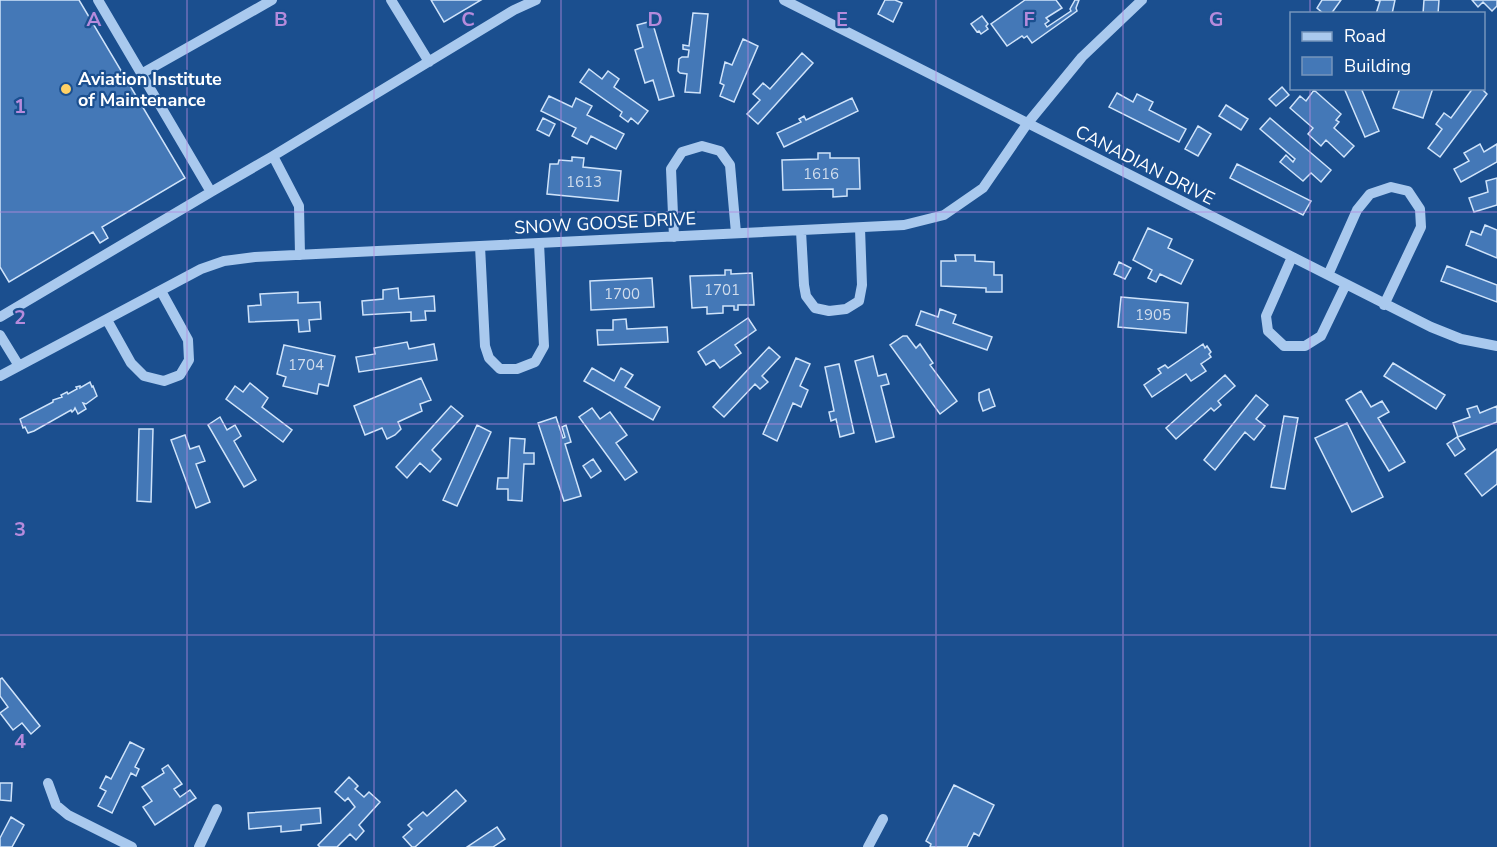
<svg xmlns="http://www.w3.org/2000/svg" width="1497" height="847" viewBox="0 0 1497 847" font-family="'Nunito Sans',sans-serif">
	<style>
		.building { fill: #4478b7; stroke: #cfe3fa; stroke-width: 1.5 }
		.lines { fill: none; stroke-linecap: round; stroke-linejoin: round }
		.minor { stroke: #a9c9ee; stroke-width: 10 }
		.grid { fill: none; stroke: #b68bdc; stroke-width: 1.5; stroke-opacity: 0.55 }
		.poi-dot { fill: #ffd166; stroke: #1b4f8f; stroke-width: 2 }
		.labels { text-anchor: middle; stroke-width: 4.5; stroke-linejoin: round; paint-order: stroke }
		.number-label { font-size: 15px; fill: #d0dded }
		.poi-label { font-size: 18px; font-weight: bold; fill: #fff; stroke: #1b4f8f; text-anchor: start }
		.street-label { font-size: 18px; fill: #fff; stroke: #1b4f8f }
		.grid-label { font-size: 20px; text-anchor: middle; font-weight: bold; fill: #b68bdc; stroke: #1b4f8f; stroke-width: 4.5; stroke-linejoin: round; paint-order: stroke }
	</style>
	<rect width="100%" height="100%" fill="#1b4f8f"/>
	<!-- building -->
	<path class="building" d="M0 0H79L185 178 102 227 108 238 100 243 93 232 9 282 0 267Z
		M431 0H481L444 22Z
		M885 0H895L902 3 893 22 878 14Z
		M1025 0H1056L1062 8 1046 18 1049 21 1045 24 1047 27 1071 11 1070 9 1075 0H1079L1076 8 1077 11 1032 43 1027 36 1024 38 1022 36 1007 46 991 24Z
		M1322 0H1341L1331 14H1324L1317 8Z
		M1375 0H1395L1392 14H1376L1380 1Z
		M1424 0H1439L1438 14H1423Z
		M1472 0H1497V6L1492 11 1483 2 1478 7Z
		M693 13 708 14 700 93 685 92 687 74 680 73 678 71 679 59 682 57H688L689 50 683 49V45L689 46Z
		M982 16 988 24 986 26 988 29 981 34 979 31 977 32 971 24Z
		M652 21 674 96 659 100 653 80 645 83 635 50 643 47 637 25Z
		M743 39 758 46 734 102 720 96 724 85 720 83 725 62 732 65Z
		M802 53 813 63 758 124 747 114 760 100 753 94 763 83 770 89Z
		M589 69 602 79 608 71 619 79 614 87 648 111 638 124 631 118 628 122 620 116 622 112 580 82Z
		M1282 87 1289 95 1276 106 1269 99Z
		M1344 88H1361L1379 131 1365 137Z
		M1400 88H1433L1423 118 1393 108Z
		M1473 88H1481L1487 94 1440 157 1428 148 1442 129 1436 124 1444 113 1451 118Z
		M1314 90 1341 114 1336 120 1339 122 1334 128 1354 146 1344 157 1326 140 1321 146 1308 134 1313 128 1290 108 1300 96 1306 101Z
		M1117 93 1133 102 1137 94 1153 102 1149 110 1186 129 1179 142 1109 107Z
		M549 96 572 107 576 98 592 106 587 115 624 134 616 149 591 136 587 144 572 136 576 128 541 111Z
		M852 98 858 111 784 147 777 133 801 122 799 119 804 116 806 120Z
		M1226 105 1248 119 1241 130 1219 116Z
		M543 118 555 124 549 136 537 130Z
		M1270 118 1331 170 1321 182 1311 173 1303 181 1280 162 1286 155 1293 162 1295 159 1260 129Z
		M1198 126 1211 134 1198 156 1185 149Z
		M1480 144 1484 152 1497 144V162L1461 182 1454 169 1469 161 1464 153Z
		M818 153H830V158H859L860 189H847V196L833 197V189L783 190 782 160 818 159Z
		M572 157 584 158 583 167 621 171 618 201 547 194 550 164H558L559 160 572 161Z
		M1237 164 1311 201 1303 215 1230 178Z
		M1497 178V205L1474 212 1469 198 1488 192 1486 181Z
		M1485 225 1497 230V258L1466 245 1471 231 1481 235Z
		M1148 228 1172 239 1168 248 1193 260 1181 284 1160 274 1156 282 1148 278 1152 270 1133 260Z
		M955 255H975V261L994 262V275H1002V292H986V288L941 286V261H956Z
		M1119 262 1131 268 1125 279 1114 274Z
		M1447 266 1497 285V302L1441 281Z
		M725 270H731V274L752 273 754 305H738V310H734V306H723V313L707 314V307L692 308 690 276 725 275Z
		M652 278 654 307 591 310 590 281Z
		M398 288 399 299 434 296 435 311H425L426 320 411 321V312L363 315 362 301 383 299V290Z
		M298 292V303L320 302 321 319 309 320 310 331 299 332 298 320 249 322 248 306 261 305 260 294Z
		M1121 297 1188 303 1186 333 1118 327Z
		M940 309 956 315 953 323 992 337 987 350 916 325 921 311 938 317Z
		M748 318 756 330 735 345 741 353 720 368 714 360 706 365 698 352Z
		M626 319 627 329 667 327 668 342 598 345 597 330H613V320Z
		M903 336H907L916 348 920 344 933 363 930 365 957 401 940 414 890 345Z
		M407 342 409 349 434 344 437 360 359 372 356 357 375 354 374 348Z
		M1203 344 1205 348 1207 346 1211 352 1209 354 1211 357 1201 364 1206 371 1191 381 1186 374 1152 397 1144 385 1161 373 1158 369 1165 365 1168 368Z
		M284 345 335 356 328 386 319 384 317 394 283 386 286 377 277 374Z
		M769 347 780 357 762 376 768 382 760 389 755 384 724 417 713 407Z
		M873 356 878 376 886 374 889 384 881 386 894 437 876 442 855 361Z
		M796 358 810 364 800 386 808 390 801 407 793 403 777 441 763 434Z
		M1393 363 1445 395 1436 409 1384 376Z
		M839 364 854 433 840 437 836 419 831 421 829 412 834 411 825 367Z
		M592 368 614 381 621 368 633 375 625 387 660 407 653 420 584 381Z
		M1225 375 1235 386 1218 401 1221 405 1214 411 1211 408 1176 439 1166 428Z
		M421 378 431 400 420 404 422 411 398 422 401 429 395 435 387 439 382 428 365 435 354 406Z
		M90 382 92 387 93 386 97 396 86 404 83 403 86 409 78 414 75 408 74 410 72 412 71 410 34 431 28 433 25 427 23 428 20 419 53 402V400L62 397 61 395 67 392 68 394 77 389 76 387 80 386V388Z
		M250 383 268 398 262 407 292 430 283 442 226 399 235 386 243 392Z
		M989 389 995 406 983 411 979 400V393Z
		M1361 391 1371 407 1382 401 1389 412 1378 418 1405 462 1389 471 1346 400Z
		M1256 395 1268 405 1256 419 1265 426 1254 440 1245 432 1215 470 1204 460Z
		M451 406 463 416 432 450 441 459 430 472 420 463 407 478 396 467Z
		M1477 406 1480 413 1497 406V422L1458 437 1453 423 1470 417 1467 409Z
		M592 408 600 419 610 412 627 435 616 443 637 472 625 480 579 417Z
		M1284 416 1298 418 1285 489 1271 487Z
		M220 417 227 430 235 425 241 436 234 441 256 480 244 487 208 425Z
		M556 417 563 438 565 437 562 427 566 425 571 442 565 444 581 496 564 501 538 423Z
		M1347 423 1383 497 1352 512 1315 438Z
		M477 425 491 432 457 506 443 500Z
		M139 429H153L151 502 137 501Z
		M185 435 190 449 199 446 205 461 196 464 210 502 196 508 171 440Z
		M1457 437 1465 449 1455 456 1447 444Z
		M510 438 525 439 524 453H534V464H524L522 501 508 500V489H497L498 478H508Z
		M1497 449V484L1482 496 1465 474Z
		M593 459 601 471 591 478 583 466Z
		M2 678 40 726 31 734 22 723 13 730 0 713 8 707 0 696V679Z
		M130 742 144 749 135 767 139 769 136 776 131 773 112 813 98 806 106 791 100 788 106 776 111 779Z
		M168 765 182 784 174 789 180 797 190 790 196 798 155 825 143 807 152 801 142 787 164 773 162 769Z
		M349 777 358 786 355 789 364 797 369 792 380 802 359 825 364 831 356 840 350 834 337 847H320L318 845 355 807 348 798 345 801 335 792Z
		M0 783H12L11 801 0 800Z
		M954 785 994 805 979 836 974 833 967 847H930L931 844 926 841Z
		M456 790 466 801 415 847H412L403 837 412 829 408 825 423 812 427 816Z
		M320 808 321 823 301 825V830L281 832V826L249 829 248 813Z
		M11 817 24 825 12 847H0V838Z
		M497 827 505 839 493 847H467Z"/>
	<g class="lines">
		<!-- minor -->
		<path class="minor" d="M391 0 429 62
			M784 0 1431 327 1461 339 1497 346
			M141 74 272 0
			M211 192 273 156
			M801 231 804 285 806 296 815 308 829 311 846 309 859 301 862 285 860 228
			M674 237 671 169 682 152 702 146 720 151 730 165 736 233
			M480 246 485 346 489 358 500 369H517L535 362 544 346 539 243
			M300 255 299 206 273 156 514 10 536 0
			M1292 257 1266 316 1268 331 1284 346H1305L1321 336 1346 284
			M1328 275 1357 210 1370 194 1391 187 1408 191 1420 209 1421 227 1384 305
			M0 317 211 192 98 0
			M107 320 131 363 144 376 164 381 180 375 189 360 188 340 161 291
			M0 335 19 366
			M0 376 201 269 224 261 255 257 904 225 944 215 983 188 1027 124 1082 57 1142 0
			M48 783 56 805 68 815 132 847
			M199 847 217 809
			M868 847 883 819"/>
	</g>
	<!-- grid -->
	<path class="grid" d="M187 0V847M374 0V847M561 0V847M748 0V847M936 0V847M1123 0V847M1310 0V14M1310 88V847M0 212H1497M0 424H1497M0 635H1497"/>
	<!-- markers -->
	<circle class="poi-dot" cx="66" cy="89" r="6"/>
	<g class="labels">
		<!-- number labels -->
		<g class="number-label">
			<text x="821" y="179">1616</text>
			<text x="584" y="187">1613</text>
			<text x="722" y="295">1701</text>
			<text x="622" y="299">1700</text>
			<text x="1153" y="320">1905</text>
			<text x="306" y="370">1704</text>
		</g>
		<!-- poi labels -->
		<g class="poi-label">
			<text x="78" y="85">Aviation Institute<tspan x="78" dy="21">of Maintenance</tspan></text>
		</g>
		<!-- street labels -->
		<g class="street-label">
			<text transform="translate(1145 165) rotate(27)" y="6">CANADIAN DRIVE</text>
			<text transform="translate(605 223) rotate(-3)" y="6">SNOW GOOSE DRIVE</text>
		</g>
	</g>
	<g class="grid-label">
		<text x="94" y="26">A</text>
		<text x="281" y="26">B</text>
		<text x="468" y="26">C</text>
		<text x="655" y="26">D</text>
		<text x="842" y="26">E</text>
		<text x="1029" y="26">F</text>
		<text x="1216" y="26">G</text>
		<text x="20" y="113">1</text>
		<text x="20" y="324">2</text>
		<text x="20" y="536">3</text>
		<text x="20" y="748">4</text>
	</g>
	<!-- legend -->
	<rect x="1290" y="12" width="195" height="78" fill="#1b4f8f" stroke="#7695bc" stroke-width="1.5"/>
	<rect x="1302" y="32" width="30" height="9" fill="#a9c9ee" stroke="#7695bc" stroke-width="1.5"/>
	<text x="1344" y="42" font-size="18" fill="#ffffff">Road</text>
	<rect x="1302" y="57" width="30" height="18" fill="#4478b7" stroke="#7695bc" stroke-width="1.5"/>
	<text x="1344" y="72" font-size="18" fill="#ffffff">Building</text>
</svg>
